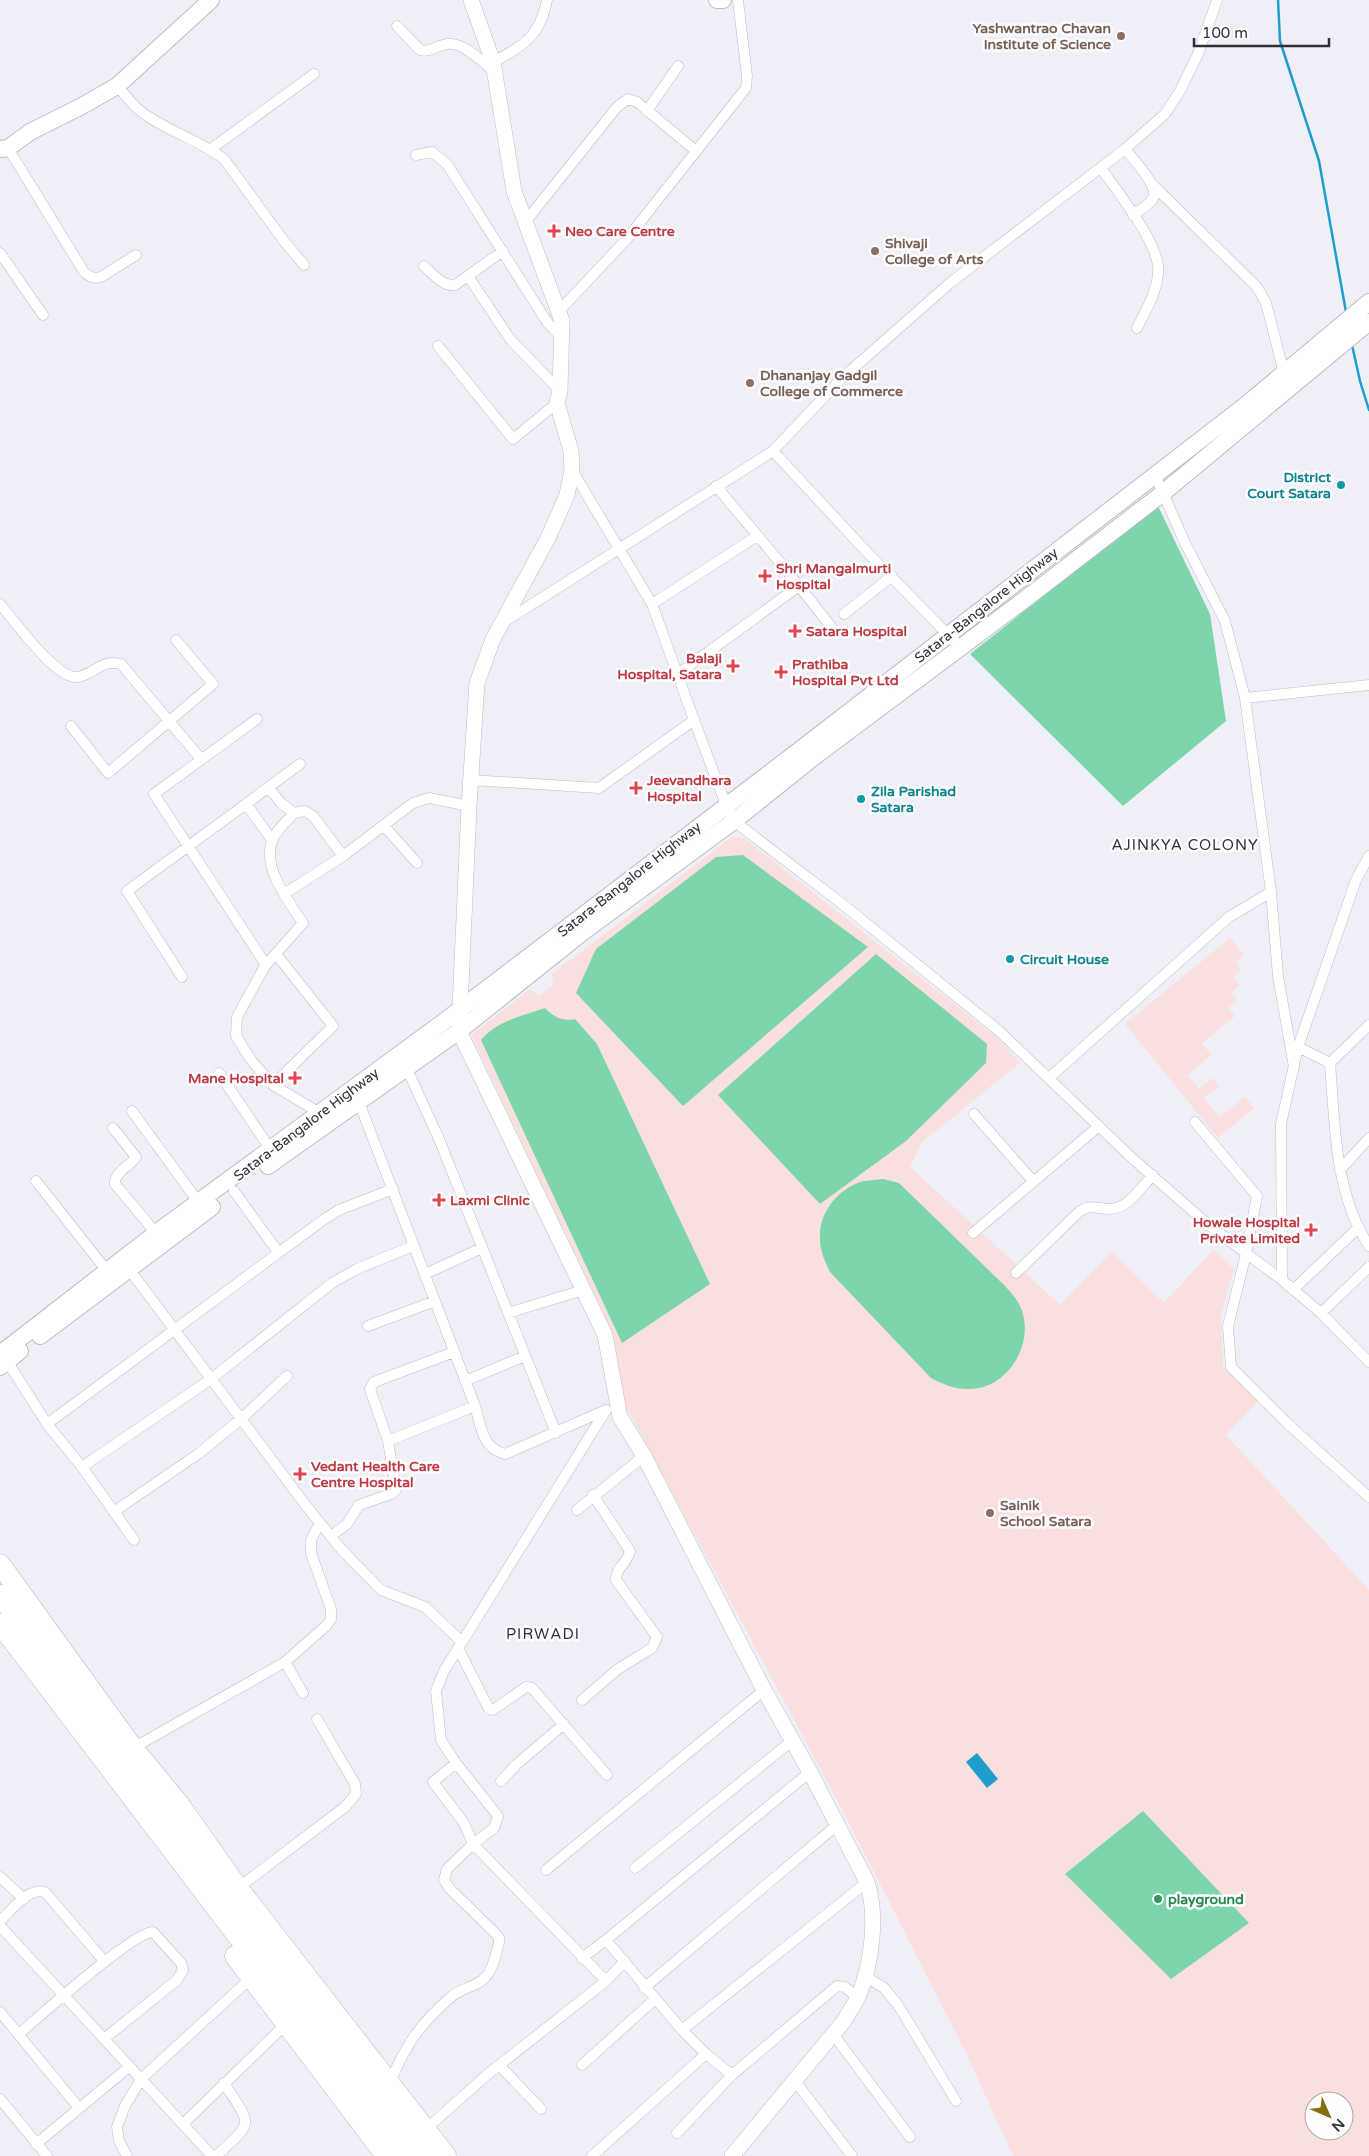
<svg xmlns="http://www.w3.org/2000/svg" width="1369" height="2156" viewBox="0 0 1369 2156" font-family="'Varela Round',sans-serif">
	<style>
		.education { fill: #fadfdf; fill-rule: evenodd }
		.green { fill: #7cd5ab }
		.water { fill: #1e9ecc }
		.lines { fill: none; stroke-linecap: round; stroke-linejoin: round }
		.stream { stroke: #1e9ecc; stroke-width: 2.5 }
		.street-casing { stroke: #bcbdc5; stroke-width: 11 }
		.secondary-casing { stroke: #bcbdc5; stroke-width: 16 }
		.primary-casing { stroke: #bcbdc5; stroke-width: 18 }
		.highway-casing { stroke: #bcbdc5; stroke-width: 21 }
		.street { stroke: #fff; stroke-width: 10 }
		.secondary { stroke: #fff; stroke-width: 15 }
		.primary { stroke: #fff; stroke-width: 16 }
		.highway { stroke: #fff; stroke-width: 20 }
		.education-dot { fill: #8d6e63; stroke: #fdfdff; stroke-width: 2 }
		.health-dot { fill: #e0444e; stroke: #fdfdff; stroke-width: 2 }
		.culture-dot { fill: #0f9aa8; stroke: #fdfdff; stroke-width: 2 }
		.leisure-dot { fill: #2e9e5b; stroke: #fdfdff; stroke-width: 2 }
		.labels { text-anchor: middle; stroke-width: 5; stroke-linejoin: round; paint-order: stroke }
		.education-label { font-size: 14px; font-weight: bold; fill: #785e54; stroke: #fdfdff; text-anchor: start }
		.health-label { font-size: 14px; font-weight: bold; fill: #be3a42; stroke: #fdfdff; text-anchor: start }
		.culture-label { font-size: 14px; font-weight: bold; fill: #0d838f; stroke: #fdfdff; text-anchor: start }
		.street-label { font-size: 14px; fill: #303134; stroke: #fdfdff }
		.leisure-label { font-size: 14px; font-weight: bold; fill: #27864d; stroke: #fdfdff; text-anchor: start }
		.neighbourhood-label { font-size: 15px; letter-spacing: 1px; fill: #303134; stroke: #fdfdff }
	</style>
	<rect width="100%" height="100%" fill="#eeeff7"/>
	<!-- education -->
	<path class="education" d="M732 837 744 838 997 1038 1020 1063 921 1143 910 1167 1060 1305 1112 1251 1164 1303 1214 1249 1234 1269 1221 1315 1223 1366 1258 1401 1226 1435 1369 1590V2156H1013L969 2059 846 1817 623 1400 611 1329 471 1035 530 989 539 996 553 985 552 974ZM1314 2101H1344V2131H1314Z
		M1230 938 1244 955 1235 962 1241 970 1233 977 1240 985 1231 993 1237 1000 1228 1008 1235 1016 1202 1043 1211 1055 1187 1075 1199 1089 1213 1078 1219 1086 1204 1098 1220 1117 1245 1097 1254 1108 1218 1138 1125 1024Z"/>
	<!-- green -->
	<path class="green" d="M1158 506 1210 614 1226 721 1123 806 970 654Z
		M743 855 868 947 683 1106 576 993 596 949 716 857Z
		M876 954 987 1044 986 1063 906 1141 820 1204 718 1095Z
		M545 1008C554 1017 562 1022 575 1019L597 1044 710 1284 622 1343 481 1040C497 1021 522 1016 545 1008Z
		M883 1179 899 1183 1005 1286C1012 1294 1019 1301 1022 1311 1034 1346 1006 1391 967 1389 953 1389 943 1384 931 1378L830 1272C825 1261 820 1251 820 1239 818 1213 839 1187 864 1181 870 1180 877 1180 883 1179Z
		M1143 1811 1249 1923 1171 1979 1065 1874Z"/>
	<!-- water -->
	<path class="water" d="M977 1753 998 1779 987 1788 966 1762Z"/>
	<g class="lines">
		<!-- stream -->
		<path class="stream" d="M1278 0 1280 41 1319 161 1346 312
			M1352 345 1360 381 1369 410"/>
		<!-- street casing -->
		<g class="street-casing">
			<path id="street" d="M397 26 420 50C429 53 438 45 447 44 464 42 483 63 495 72
				M493 62C524 46 540 36 547 0
				M117 86C124 93 130 102 138 109 163 130 198 139 224 159L284 241 304 265
				M647 111 678 66
				M8 148 84 272C90 277 93 279 101 277L136 255
				M211 149 314 74
				M1125 149C1133 159 1157 184 1154 196 1152 204 1139 210 1133 215
				M416 155 432 152 447 164 547 322 561 337
				M1101 168C1118 193 1162 246 1158 274 1156 294 1146 310 1137 328
				M1154 186 1257 287 1266 303 1284 373
				M526 221 617 107 628 99 637 102 696 151
				M0 253 43 315
				M424 266C433 274 443 287 455 285L503 251
				M468 276 510 339 560 391
				M559 311 626 240 746 88 747 76 738 0
				M438 346 513 439 557 403
				M773 451 864 549 960 647
				M572 470 652 604 694 720 726 805 734 821 841 903 998 1030 1133 1159 1211 1227 1282 1280
				M1155 475 1185 543 1225 621 1245 698 1271 892 1278 976 1294 1067
				M716 486 788 572 833 629
				M0 604C14 620 56 680 78 677 95 674 101 659 121 664L201 759
				M652 604 757 536
				M844 614 892 576
				M504 622 773 451 840 380 950 283 1125 149 1165 114 1180 91 1198 54 1217 0
				M678 674 799 586
				M1245 698 1369 685
				M257 719 154 794 266 965
				M71 726 108 773 213 684 176 640
				M471 780 599 788 694 720
				M269 788 281 803 294 813 305 811 313 816 343 856
				M246 804 300 764
				M294 813C287 821 275 831 272 841 262 868 289 902 303 923L265 966 237 1017 236 1036 251 1060 273 1085 320 1113
				M384 826 417 863
				M1369 856 1356 880 1298 1047 1281 1124 1282 1280 1321 1313 1369 1362
				M284 894 343 856 413 803 429 798 469 806
				M182 977 127 891 246 804 272 840
				M1298 1047 1330 1063C1335 1124 1334 1193 1369 1246
				M1330 1063 1369 1025
				M407 1069 439 1139 556 1433
				M219 1073 271 1150
				M1049 1078 1229 917 1271 892
				M273 1085 333 1026 276 954
				M359 1102 475 1406C481 1426 482 1448 505 1454L606 1410
				M132 1111 199 1203
				M974 1114 1033 1181
				M1195 1122 1257 1196 1246 1254 1228 1326 1231 1367 1289 1425 1369 1497
				M113 1128 136 1157C130 1166 114 1172 115 1184L156 1233
				M1340 1170 1369 1138
				M36 1181 107 1271
				M234 1191 278 1252
				M973 1233 1099 1126
				M126 1265 307 1507 342 1550 381 1590 425 1607 462 1642
				M1016 1273 1080 1211C1091 1204 1098 1209 1110 1209 1128 1209 1142 1186 1153 1175
				M425 1274 482 1248
				M1293 1290 1359 1227
				M508 1313 583 1290
				M1321 1313 1369 1267
				M368 1326 435 1301
				M7 1361 47 1424 82 1467 134 1540
				M465 1381 525 1356
				M47 1424 323 1220 339 1210 393 1189
				M388 1441 475 1406
				M82 1467 211 1379 332 1283 357 1269 413 1246
				M577 1510 644 1456
				M115 1511 198 1454 241 1419 287 1376
				M331 1536 347 1524 359 1505 391 1494 396 1490 388 1441 370 1389 374 1382 454 1352
				M458 1648 489 1709 493 1710 526 1687 532 1688 607 1775
				M285 1662 303 1693
				M582 1700 618 1669 652 1648 657 1637 616 1580C615 1568 628 1563 630 1551L593 1495
				M133 1748 285 1662 327 1625 331 1619V1609L311 1553V1540L320 1523
				M501 1781 517 1764 564 1724
				M635 1868 793 1740
				M546 1870 764 1690
				M0 1877 24 1899
				M238 1888 345 1807 356 1794 355 1784 317 1719
				M0 1921C11 1911 28 1887 45 1892L105 1962
				M0 1926 212 2156
				M606 1940 810 1772
				M582 1958 606 1940 682 2030 706 2054 732 2075 837 1986 845 1987 858 1998
				M865 1976 884 1988 898 2005 956 2101
				M606 1981 473 1844 494 1828 498 1816 456 1763 441 1740 436 1691 444 1671 606 1410
				M644 1988 837 1825
				M0 2012 79 2108
				M682 2030 867 1882
				M19 2034C40 2016 133 1932 153 1932L181 1963 183 1970 177 1980 104 2039
				M833 2034 910 2137
				M582 2065 655 1999
				M500 2066 541 2109
				M795 2081 852 2156
				M390 2082C407 2043 419 2025 451 1997 459 1990 469 1988 478 1983 492 1976 495 1957 499 1943V1938L495 1933 450 1889 444 1880 447 1869 473 1844 464 1823 433 1782 456 1763
				M0 2099 47 2156
				M183 2124 286 2024
				M426 2129 488 2074 606 1981 625 1961
				M677 2133 732 2075
				M36 2144 129 2067
				M127 2156 119 2141 117 2127 125 2106 141 2079 251 1978
				M216 2156C255 2120 252 2127 224 2083
				M592 2156 706 2054"/>
		</g>
		<!-- secondary casing -->
		<g class="secondary-casing">
			<path id="secondary" d="M471 0 493 62 514 191 562 321 560 391 557 403 571 451 572 470 567 495 548 538 493 639 477 683 469 806 459 1031 605 1335 620 1417 644 1456 764 1690 810 1772 867 1882C878 1915 872 1965 858 1997 854 2006 848 2013 844 2021L732 2156"/>
		</g>
		<!-- primary casing -->
		<g class="primary-casing">
			<path id="primary" d="M717 0H723
				M0 149 8 148 30 132 80 107 117 86 211 0
				M268 1166 459 1031 583 932 734 821 814 757 1024 600 1163 493 1369 322
				M40 1336 212 1207
				M0 1354 156 1233 442 1023 797 752 1247 404 1369 302
				M0 1367 20 1351"/>
		</g>
		<!-- highway casing -->
		<g class="highway-casing">
			<path id="highway" d="M0 1564 133 1748 179 1804 238 1888 446 2156
				M0 1595 52 1666 425 2156
				M0 1624 405 2156
				M235 1956 386 2156"/>
		</g>
		<!-- street -->
		<use href="#street" class="street"/>
		<!-- secondary -->
		<use href="#secondary" class="secondary"/>
		<!-- primary -->
		<use href="#primary" class="primary"/>
		<!-- highway -->
		<use href="#highway" class="highway"/>
	</g>
	<!-- markers -->
	<g class="education-dot">
		<circle cx="1121" cy="36" r="5"/>
		<circle cx="875" cy="251" r="5"/>
		<circle cx="750" cy="383" r="5"/>
		<circle cx="990" cy="1513" r="5"/>
	</g>
	<g class="health-dot">
		<path d="M551.5 223.5h5v5h5v5h-5v5h-5v-5h-5v-5h5z"/>
		<path d="M762.5 568.5h5v5h5v5h-5v5h-5v-5h-5v-5h5z"/>
		<path d="M792.5 623.5h5v5h5v5h-5v5h-5v-5h-5v-5h5z"/>
		<path d="M730.5 658.5h5v5h5v5h-5v5h-5v-5h-5v-5h5z"/>
		<path d="M778.5 664.5h5v5h5v5h-5v5h-5v-5h-5v-5h5z"/>
		<path d="M633.5 780.5h5v5h5v5h-5v5h-5v-5h-5v-5h5z"/>
		<path d="M292.5 1070.5h5v5h5v5h-5v5h-5v-5h-5v-5h5z"/>
		<path d="M436.5 1192.5h5v5h5v5h-5v5h-5v-5h-5v-5h5z"/>
		<path d="M1308.5 1222.5h5v5h5v5h-5v5h-5v-5h-5v-5h5z"/>
		<path d="M297.5 1466.5h5v5h5v5h-5v5h-5v-5h-5v-5h5z"/>
	</g>
	<g class="culture-dot">
		<circle cx="1341" cy="485" r="5"/>
		<circle cx="861" cy="799" r="5"/>
		<circle cx="1010" cy="959" r="5"/>
	</g>
	<circle class="leisure-dot" cx="1158" cy="1899" r="5"/>
	<g class="labels">
		<!-- education labels -->
		<g class="education-label">
			<text x="1111" y="33" text-anchor="end">Yashwantrao Chavan<tspan x="1111" dy="16">Institute of Science</tspan></text>
			<text x="885" y="248">Shivaji<tspan x="885" dy="16">College of Arts</tspan></text>
			<text x="760" y="380">Dhananjay Gadgil<tspan x="760" dy="16">College of Commerce</tspan></text>
			<text x="1000" y="1510">Sainik<tspan x="1000" dy="16">School Satara</tspan></text>
		</g>
		<!-- health labels -->
		<g class="health-label">
			<text x="565" y="236">Neo Care Centre</text>
			<text x="776" y="573">Shri Mangalmurti<tspan x="776" dy="16">Hospital</tspan></text>
			<text x="806" y="636">Satara Hospital</text>
			<text x="722" y="663" text-anchor="end">Balaji<tspan x="722" dy="16">Hospital, Satara</tspan></text>
			<text x="792" y="669">Prathiba<tspan x="792" dy="16">Hospital Pvt Ltd</tspan></text>
			<text x="647" y="785">Jeevandhara<tspan x="647" dy="16">Hospital</tspan></text>
			<text x="284" y="1083" text-anchor="end">Mane Hospital</text>
			<text x="450" y="1205">Laxmi Clinic</text>
			<text x="1300" y="1227" text-anchor="end">Howale Hospital<tspan x="1300" dy="16">Private Limited</tspan></text>
			<text x="311" y="1471">Vedant Health Care<tspan x="311" dy="16">Centre Hospital</tspan></text>
		</g>
		<!-- culture labels -->
		<g class="culture-label">
			<text x="1331" y="482" text-anchor="end">District<tspan x="1331" dy="16">Court Satara</tspan></text>
			<text x="871" y="796">Zila Parishad<tspan x="871" dy="16">Satara</tspan></text>
			<text x="1020" y="964">Circuit House</text>
		</g>
		<!-- street labels -->
		<g class="street-label">
			<text transform="translate(986 605) rotate(-38)" y="5">Satara-Bangalore Highway</text>
			<text transform="translate(629 879) rotate(-38)" y="5">Satara-Bangalore Highway</text>
			<text transform="translate(306 1124) rotate(-37)" y="5">Satara-Bangalore Highway</text>
		</g>
		<!-- leisure labels -->
		<g class="leisure-label">
			<text x="1168" y="1904">playground</text>
		</g>
		<!-- neighbourhood labels -->
		<g class="neighbourhood-label">
			<text x="1185" y="850">AJINKYA COLONY</text>
			<text x="543" y="1639">PIRWADI</text>
		</g>
	</g>
	<!-- north arrow -->
	<g transform="translate(1329 2116) rotate(135)"><circle r="24" fill="#fdfdff" stroke="#ababae"/>
	<path d="M0-4L9 19L0 12L-9 19Z" fill="#836f0e"/>
	<text y="-8" font-size="14" font-weight="bold" text-anchor="middle" fill="#303134">N</text>
	</g>
	<!-- scale -->
	<path d="M1194 38v8h135v-8" fill="none" stroke="#303134" stroke-width="2.5"/>
	<text x="1202" y="38" font-size="15" fill="#303134" stroke="#fdfdff" stroke-width="4" paint-order="stroke">100 m</text>
</svg>
